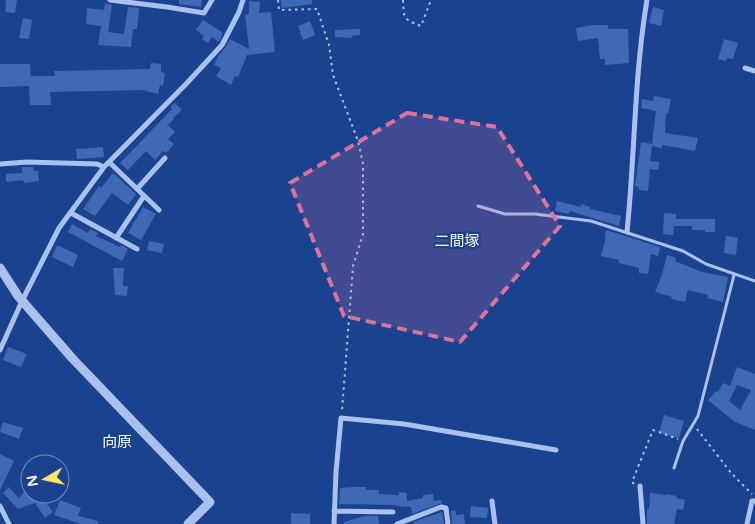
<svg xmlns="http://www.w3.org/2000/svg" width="755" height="524" viewBox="0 0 755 524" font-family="'Varela Round','Noto Sans JP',sans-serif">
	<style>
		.building { fill: #3f68b5; fill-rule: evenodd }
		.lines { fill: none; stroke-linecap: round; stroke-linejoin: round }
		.path { stroke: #aac1ee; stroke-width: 2; stroke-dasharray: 2.5 4; stroke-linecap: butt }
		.service { stroke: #aac1ee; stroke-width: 3 }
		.minor { stroke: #aac1ee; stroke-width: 5 }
		.tertiary { stroke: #aac1ee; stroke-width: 9 }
		.marked { fill: #da749d; fill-opacity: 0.2; stroke: #da749d; stroke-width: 4; stroke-dasharray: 10 6; stroke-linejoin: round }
		.labels { text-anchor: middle; stroke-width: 4.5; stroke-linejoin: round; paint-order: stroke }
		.neighbourhood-label { font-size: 15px; fill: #fff; stroke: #1b428f }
	</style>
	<rect width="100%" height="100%" fill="#1b428f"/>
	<!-- building -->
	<path class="building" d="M6 0H17L15 13 5 12Z
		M179 0H202L201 7 179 4Z
		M281 0H312V4L282 8Z
		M249 1 260 2 259 13 271 12 275 52 247 55 238 77 235 76 231 85 216 76 221 68 214 65 218 56 225 48 230 39 249 49 245 15 249 14Z
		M105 3 112 5 108 32 124 34 128 7 139 8 137 29H133L131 47 98 45 101 26 86 24 87 8 104 10Z
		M653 7 664 10 661 26 649 23Z
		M23 18 32 20 29 39 19 38Z
		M203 20 222 32V35L219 42 212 37 208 43 202 39 204 36 196 30Z
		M310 21 315 35 303 40 298 26Z
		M594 25H608V29H628L629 63 605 65V59H600L598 38 578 41 576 28Z
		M360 29V35L352 36 353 38 335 37V30Z
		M724 39 738 43 733 59 727 58 726 61 718 59Z
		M151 63 161 64V72L165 73 163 86 160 85 158 94 145 91V90L50 92 51 105H30L29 86 0 87V64H30L31 76H55L54 71 150 69Z
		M654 96 671 99 668 114 666 113 665 133 698 138 695 151 662 145V148L652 146 650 161 659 162 658 170 650 169 648 191 639 190V187L635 186 641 142 652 144 656 111 641 108 642 99 653 101Z
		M175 103 182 110 173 118 174 119 168 125 175 132 168 139 174 144 166 153 163 151 155 160 146 151 128 170 120 163 172 109 170 107Z
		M103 147 104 157 77 159 76 149Z
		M22 167H33L34 171H38L39 181 24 183 23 180 6 182V174L22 173Z
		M113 173 136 194 128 205 112 193 95 216 83 209 99 186 101 188Z
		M557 201 581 207V204L590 207V209L621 216 619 226 570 211 569 214 555 211Z
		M143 207 156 214 141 240 128 233Z
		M664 213 676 214V219H715V232H705V230H692V226H674L673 235 663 234Z
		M72 224 88 233 90 229 98 233 96 236 120 247 121 245 128 249 122 261 68 232Z
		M606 230 660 247 658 256 651 254 648 274 639 273V268L619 263V260L601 256 606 237 605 236Z
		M726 236 738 238 736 255 724 253Z
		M149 241 164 244 162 253 147 250Z
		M57 245 78 255 73 267 52 257Z
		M667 255 676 258 675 261 702 272 728 277 723 302 707 298 708 295 688 290 685 302 671 299 672 297 655 292 662 275Z
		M113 268H124L123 286H128L127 296 115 295Z
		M8 347 27 354 21 367 3 360Z
		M737 367 755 374V430L735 422 708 400 716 391 718 392 723 383 730 386ZM737 385 751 390 740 410 729 401Z
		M664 415 684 421 679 438 659 433Z
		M3 422 23 428 19 439 0 432Z
		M0 454 14 461 0 490Z
		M30 484V494H40L53 512 45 518 35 503 18 509 3 493 9 487 19 498Z
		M355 487H366V490H379V494L399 495V492L407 493V501L423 498V495L433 494 434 501 441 500 442 503 412 514 411 507 396 506V505L339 504 340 488Z
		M650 493 666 495 667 494 677 496 676 498 685 500 683 510 677 509 674 524H647V509H649Z
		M60 500 81 508 78 516 98 521V524H81L54 515Z
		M471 506 488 508 487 518 470 517Z
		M455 510 456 515 464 514 465 524H452L451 511Z
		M442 512 444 524H413V522Z
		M291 513 310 514V524H291Z
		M364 516H378L379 524H344V522Z"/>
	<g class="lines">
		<!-- path -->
		<path class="path" d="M278 0 279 10 317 9 329 45 333 75 358 141 363 164V234L353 266 342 411
			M403 0C404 19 403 19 421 26L431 0
			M697 429 732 474 752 494
			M634 484 632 482 653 430 678 439"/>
		<!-- service -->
		<path class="service" d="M478 206 505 214H535L591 221 683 251 706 264 755 281
			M674 468 683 441 698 416 734 275"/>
		<!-- minor -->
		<path class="minor" d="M110 0 167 7 204 13 212 0
			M745 68 755 71
			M109 162 159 210
			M0 164 27 162 97 164 104 167
			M137 189 165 158
			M71 213 137 249
			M627 232C635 155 634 77 647 0
			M116 238 144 196
			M0 350 22 301 59 228 104 167 186 84 222 45 239 12 243 0
			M640 486 643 524
			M492 501 495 524
			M0 506 9 524
			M334 511 393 512
			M334 524 336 472 341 418 404 424 556 450
			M397 524 441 507 446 508 448 524
			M747 524 752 501H755"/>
		<!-- tertiary -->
		<path class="tertiary" d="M0 268 18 296 72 358 210 502 188 524"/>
	</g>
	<!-- marked area -->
	<path class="marked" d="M407 113 497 127 560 226 460 342 344 316 290 183Z"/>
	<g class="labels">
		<!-- neighbourhood labels -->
		<g class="neighbourhood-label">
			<text x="457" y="246">二間塚</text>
			<text x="117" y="447">向原</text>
		</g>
	</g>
	<!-- north arrow -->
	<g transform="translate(45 479) rotate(261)"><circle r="24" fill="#1b428f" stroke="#768ebc"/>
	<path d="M0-4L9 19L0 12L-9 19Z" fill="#ffe367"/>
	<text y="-8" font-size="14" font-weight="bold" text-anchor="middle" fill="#ffffff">N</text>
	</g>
</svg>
